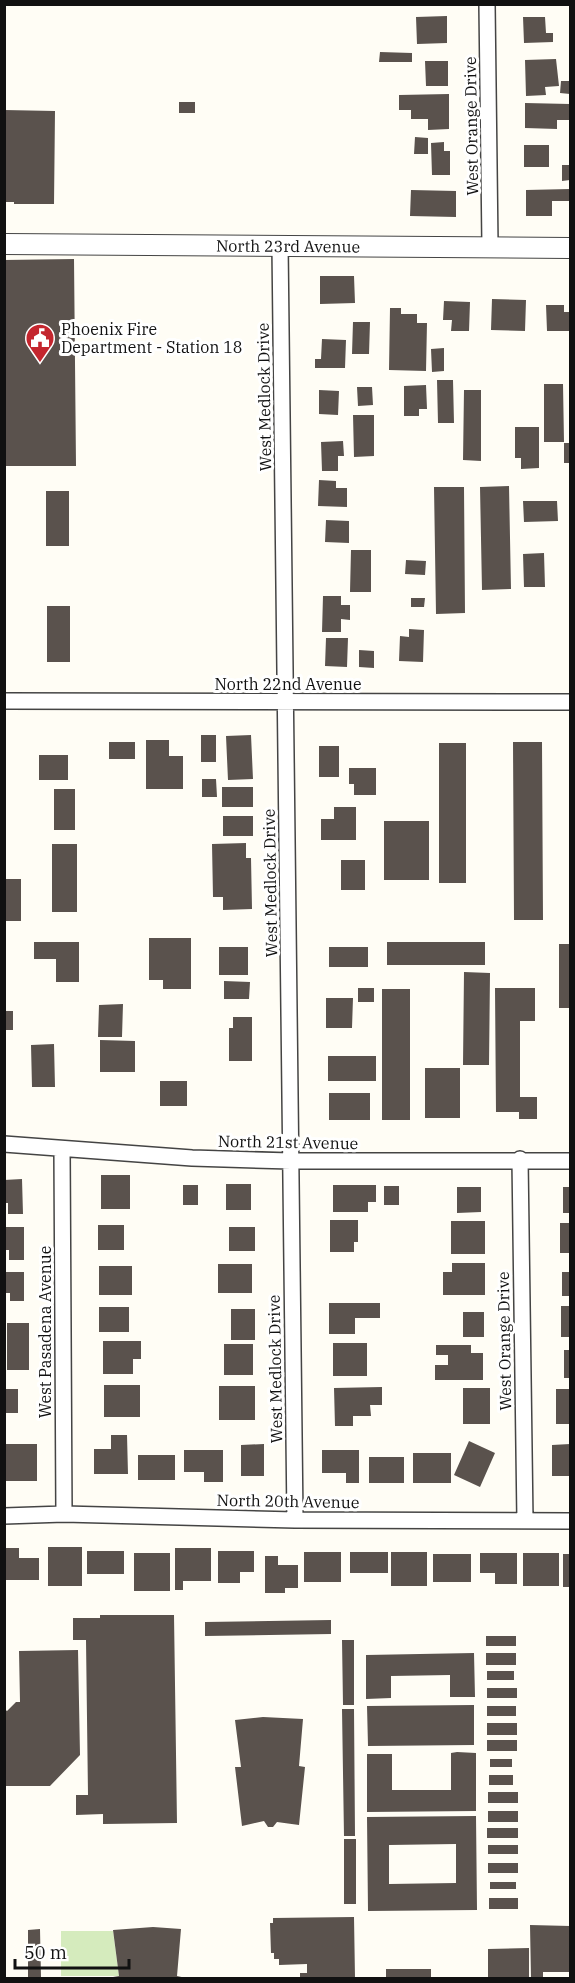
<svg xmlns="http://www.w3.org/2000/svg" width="575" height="1983" viewBox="0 0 575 1983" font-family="'IBM Plex Serif',serif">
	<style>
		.green { fill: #d5ebbd }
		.building { fill: #5a524d; fill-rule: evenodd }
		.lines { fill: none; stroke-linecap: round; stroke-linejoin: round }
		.minor-casing { stroke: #444; stroke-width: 18 }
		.tertiary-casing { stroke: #444; stroke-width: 22 }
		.minor { stroke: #fff; stroke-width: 15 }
		.tertiary { stroke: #fff; stroke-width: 20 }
		.labels { text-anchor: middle; stroke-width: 6; stroke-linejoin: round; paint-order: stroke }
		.street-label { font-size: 16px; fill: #111; stroke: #fff }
		.poi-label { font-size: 16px; fill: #111; stroke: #fff; text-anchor: start }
	</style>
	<rect width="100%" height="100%" fill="#fffdf5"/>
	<!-- green -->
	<path class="green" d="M61 1931H113L119 1976H61Z"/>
	<!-- building -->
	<path class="building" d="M447 16V43L417 44 416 17Z
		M523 17H545L546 33H553V42L524 43Z
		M380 52 412 53V62H379Z
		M556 59 559 86 545 87 546 95 526 96 525 60Z
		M425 61H448V86H426Z
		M561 81H570V94L560 93Z
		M449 94V129L428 130V119H411V110H399V95Z
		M179 102H195V113H179Z
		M525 103 570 104V120H557V129L525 128Z
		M4 110 55 111 54 204H14V202H4Z
		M415 137 428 138V154H414Z
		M444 142V151H450V175H432L431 143Z
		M524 145H549V167H524Z
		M562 165H570V180L562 181Z
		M570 189V201H552V216H526V190Z
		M411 190 456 191V217L410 216Z
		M74 259 76 466H4V260Z
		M320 276H354L355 303 320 304Z
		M492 299 526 300 525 331 491 330Z
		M444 301 470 302 469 331H451L452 320H443Z
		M546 305H564V312H570V331H547Z
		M390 308H401V314H417V323H427L426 371 389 370Z
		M353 322H370L369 354H352Z
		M322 339 346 340 345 368H315V359H321Z
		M444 348V371L432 372 431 349Z
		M437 380H453L454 423H438Z
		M544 384H563L564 442H544Z
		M426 385 427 409H419V416H404V386Z
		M357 387H372L373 405 358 406Z
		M319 390 339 391 338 415 319 414Z
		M464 390H481V461L463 460Z
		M353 415H374V456L354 457Z
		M515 427H539V468L521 469V458H515Z
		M343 441 344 456H338V471H322L321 442Z
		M564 443H570V463H564Z
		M319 480 336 481V488H347V507L318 506Z
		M509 486 511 589 482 590 480 487Z
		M434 487H464L465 613 436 614Z
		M46 491H69V546H46Z
		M523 501H557L558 521 524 522Z
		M326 520 349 521V543L325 542Z
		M351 550H371V592H350Z
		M544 553 545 587H524L523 554Z
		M406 560 426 561 425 575 405 574Z
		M323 596H341V605H350V620L341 619V632H322Z
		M411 598H425L424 607H411Z
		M47 606H70V662H47Z
		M409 629 424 630 423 662 399 661 400 636 409 637Z
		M326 638H348L347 667 325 666Z
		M359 650 374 651V668L359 667Z
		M201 735H216V762H201Z
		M251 735 253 779 228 780 226 736Z
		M146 740H169V756H183V789H146Z
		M109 742H135V759H109Z
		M513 742H542L543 920H514Z
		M439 743H466V883H439Z
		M319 746H339V777H319Z
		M39 755H68V780H39Z
		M349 768H376V795H354V784H349Z
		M202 779H216L217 797H202Z
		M222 787H253V807H222Z
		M54 789H75V830H54Z
		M334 807H356V840H321V819H334Z
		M223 816H253V836H223Z
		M384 821H429V880H384Z
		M246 843V858H251L252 909 223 910V897H213L212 844Z
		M52 844H77V912H52Z
		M341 860H365V890H341Z
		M5 879H21V921H5Z
		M149 938H191V989H163V980H149Z
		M34 942H79V982H56V959H34Z
		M387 942H485V965H387Z
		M559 944H570V1008H559Z
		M219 947H248V975H219Z
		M329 947H368V967H329Z
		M464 972 490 973 489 1065H463Z
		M224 981 250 982 249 999H224Z
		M358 988H374V1002H358Z
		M495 988H535V1021H520V1097H537V1119H519V1112H496Z
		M382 989H410V1120H382Z
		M326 998H353L352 1028H326Z
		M123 1004 122 1037H98L99 1005Z
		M4 1011H13V1030H4Z
		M233 1017H252V1061H229V1028H233Z
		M100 1040 135 1041V1072H100Z
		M54 1044 55 1087H32L31 1045Z
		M328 1056H376V1081H328Z
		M425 1068H460V1118H425Z
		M160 1081H187V1106H160Z
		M329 1093H370V1120H329Z
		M101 1175H130V1209H101Z
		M22 1179 23 1214H8V1203H4V1180Z
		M226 1184H251V1210H226Z
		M183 1185H198V1205H183Z
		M333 1185H376V1202H368V1212H333Z
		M384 1186H399V1205H384Z
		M457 1187H481V1212L457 1213Z
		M563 1187H570V1213H563Z
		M330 1220H358V1242H354V1252H330Z
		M451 1221H485V1254H451Z
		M560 1223H570V1253H560Z
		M98 1225H124V1250H98Z
		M4 1227H24V1260H9V1250H4Z
		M229 1227H255V1251H229Z
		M452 1263H485V1295H443V1272H452Z
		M218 1264H252V1293H218Z
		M99 1266H132V1295H99Z
		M5 1272H24V1301H10V1293H5Z
		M562 1272H570V1296H562Z
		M329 1303H380V1318H355V1334H329Z
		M561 1306H570V1337H561Z
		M99 1307H129V1332H99Z
		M231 1309H255V1340H231Z
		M463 1312H484V1337H463Z
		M7 1323H29V1370H7Z
		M103 1341H141V1359H133V1374H103Z
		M333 1343H367V1376H333Z
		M224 1344H253V1375H224Z
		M436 1345H471V1353H483V1380H435V1365H448V1355H436Z
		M564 1350H570V1378H564Z
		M104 1385H140V1417H104Z
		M219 1386H255V1420H219Z
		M382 1387V1405H370L371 1416H353V1426H335L334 1388Z
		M463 1388H490V1424H463Z
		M4 1389H18V1413H4Z
		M556 1389H570V1424H556Z
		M111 1435H127L128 1474H94V1449H111Z
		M469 1441 495 1453 480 1487 454 1475Z
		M4 1444H37V1481H4Z
		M264 1444V1476H241V1445Z
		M570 1444V1476H552V1445Z
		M184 1450H223V1482H204V1472H184Z
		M322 1450H359V1483H346V1473H322Z
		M413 1453H451V1483H413Z
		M138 1455H175V1480H138Z
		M369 1457H404V1483H369Z
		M48 1547H82V1586H48Z
		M5 1548H19V1558H39V1580H5Z
		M175 1548H211V1581H183V1590H175Z
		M87 1551H124V1574H87Z
		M218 1551H254V1572H240V1583H218Z
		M304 1552H341V1582H304Z
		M350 1552H388V1573H350Z
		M391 1552H427V1586H391Z
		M134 1553H170V1591H134Z
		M480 1553H517V1584H495V1573H480Z
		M523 1553H559V1586H523Z
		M433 1554H471V1582H433Z
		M563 1554H570V1587H563Z
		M265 1556H278V1565H298V1588H285V1593H265Z
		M100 1615H174L177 1823 103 1824V1814L76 1815V1795H88L86 1640H73V1618H100Z
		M331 1620V1634L205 1636V1622Z
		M486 1636H516V1646H486Z
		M342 1640H354V1705H343Z
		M78 1650 80 1755 50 1786H4V1709L7 1711 16 1702H20L19 1651Z
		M474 1653 475 1697H450V1675L391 1676V1698L366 1699V1655Z
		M486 1653H516V1665H486Z
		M487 1671H514V1680H487Z
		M487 1688H517V1698H487Z
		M474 1705V1745L368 1746 367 1706Z
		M487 1706H516V1716H487Z
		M342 1709H354L355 1836H344Z
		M263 1717 303 1719 299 1766 305 1767 299 1825 277 1822 273 1827H268L264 1821 242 1826 235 1767H241L235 1720Z
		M487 1723H517V1735H487Z
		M487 1740H517V1751H487Z
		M457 1752 476 1753V1811L367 1812V1754H392V1790H451V1753Z
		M490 1759H512V1767H490Z
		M489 1775H513V1785H489Z
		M488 1792H518V1803H488Z
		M488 1811H518V1822H488Z
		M476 1816 477 1910 368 1911 367 1817ZM456 1844V1883L389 1884V1845Z
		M487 1828H518V1838H487Z
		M344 1839H356V1904H344Z
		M488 1845H518V1854H488Z
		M488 1863H518V1873H488Z
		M490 1882H516V1889H490Z
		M489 1898H518V1909H489Z
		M354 1917 355 1978H300V1973H307V1964L279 1965V1959H274V1953H271L270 1923H273V1918Z
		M530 1925 570 1926V1972H543V1978H531Z
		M153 1927 181 1929 177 1976 186 1978H113V1977L119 1976 113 1930Z
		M40 1929 41 1978H28V1930Z
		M529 1948V1978H488V1949Z
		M386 1969H431V1978H386Z"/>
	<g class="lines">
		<!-- minor casing -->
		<g class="minor-casing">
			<path id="minor" d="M487 4 490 246
				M280 245 295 1520
				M4 701 570 702
				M4 1144 192 1158 291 1161H570
				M62 1149 64 1514
				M520 1159 525 1521
				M4 1516 64 1514 295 1520 570 1521"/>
		</g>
		<!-- tertiary casing -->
		<g class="tertiary-casing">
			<g id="tertiary">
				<path id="s1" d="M4 244 570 248"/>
			</g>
		</g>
		<!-- minor -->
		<use href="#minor" class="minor"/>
		<!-- tertiary -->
		<use href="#tertiary" class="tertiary"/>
	</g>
	<!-- icons -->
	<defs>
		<g id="civic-pin" transform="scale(1.5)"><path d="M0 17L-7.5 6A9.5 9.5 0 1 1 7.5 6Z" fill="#c4262e" stroke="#fff"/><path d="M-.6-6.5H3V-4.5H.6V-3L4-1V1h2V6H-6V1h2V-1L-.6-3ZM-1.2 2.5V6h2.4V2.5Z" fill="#fff"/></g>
	</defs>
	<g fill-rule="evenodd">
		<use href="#civic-pin" x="40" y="338"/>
	</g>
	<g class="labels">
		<!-- street labels -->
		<g class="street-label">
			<text transform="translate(471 126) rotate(-91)" y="6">West Orange Drive</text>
			<text dy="6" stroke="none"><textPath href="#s1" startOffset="284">North 23rd Avenue</textPath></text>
			<text transform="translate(264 397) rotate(-91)" y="6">West Medlock Drive</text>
			<text x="288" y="690">North 22nd Avenue</text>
			<text transform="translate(270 883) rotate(-91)" y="6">West Medlock Drive</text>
			<text transform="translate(288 1142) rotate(1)" y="6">North 21st Avenue</text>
			<text transform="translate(45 1332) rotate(-90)" y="6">West Pasadena Avenue</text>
			<text transform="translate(504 1341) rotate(-91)" y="6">West Orange Drive</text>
			<text transform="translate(275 1369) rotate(-91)" y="6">West Medlock Drive</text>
			<text transform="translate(288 1501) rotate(1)" y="6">North 20th Avenue</text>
		</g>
		<!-- poi labels -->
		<g class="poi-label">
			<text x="61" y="335">Phoenix Fire<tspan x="61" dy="18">Department - Station 18</tspan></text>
		</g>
	</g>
	<!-- border -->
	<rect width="575" height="1983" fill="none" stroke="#111111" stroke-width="12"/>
	<!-- scale -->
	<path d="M15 1959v9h114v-9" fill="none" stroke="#111111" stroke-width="3"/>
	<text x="24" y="1959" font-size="18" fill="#111111" stroke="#ffffff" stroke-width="4.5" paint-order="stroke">50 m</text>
</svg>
